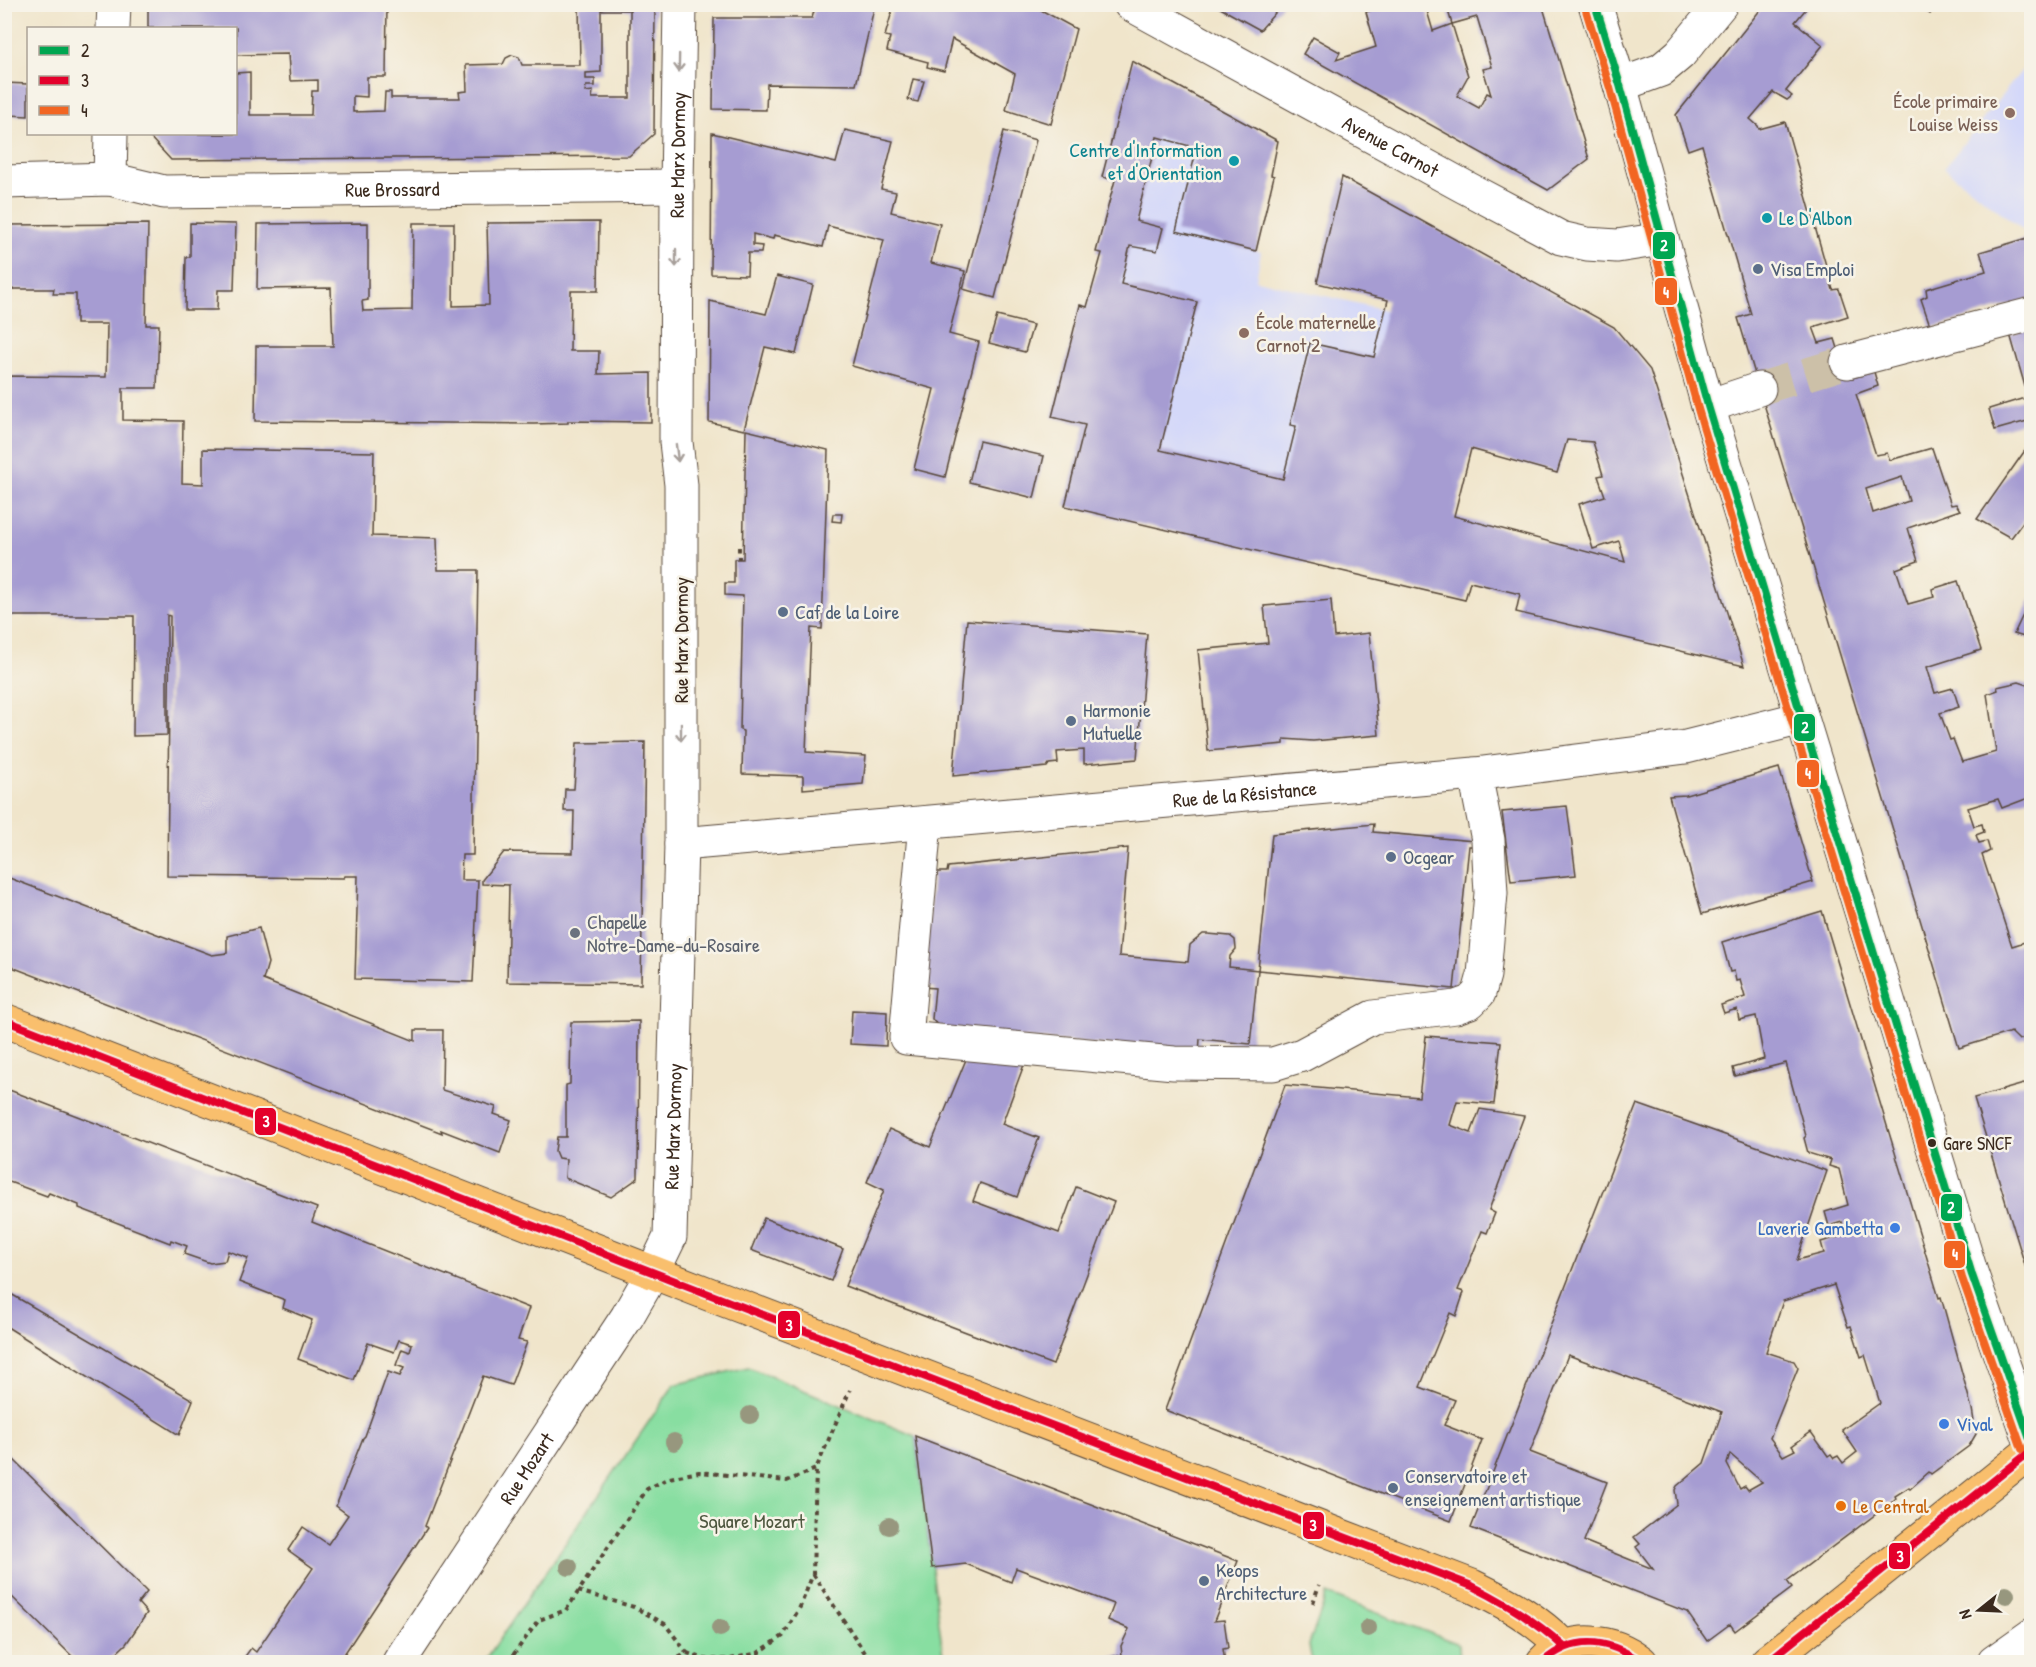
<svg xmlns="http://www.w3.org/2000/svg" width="2036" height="1667" viewBox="0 0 2036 1667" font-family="'Patrick Hand',sans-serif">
<rect width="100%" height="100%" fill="#f7f3e8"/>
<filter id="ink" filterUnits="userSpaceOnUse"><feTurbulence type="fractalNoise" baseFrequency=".0167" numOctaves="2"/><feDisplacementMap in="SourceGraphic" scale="12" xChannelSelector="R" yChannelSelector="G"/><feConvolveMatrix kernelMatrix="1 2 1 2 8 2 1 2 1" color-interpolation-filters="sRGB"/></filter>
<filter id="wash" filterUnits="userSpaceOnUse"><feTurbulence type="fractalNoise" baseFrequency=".008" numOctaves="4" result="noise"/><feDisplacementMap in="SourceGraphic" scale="24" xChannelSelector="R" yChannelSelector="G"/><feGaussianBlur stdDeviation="1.35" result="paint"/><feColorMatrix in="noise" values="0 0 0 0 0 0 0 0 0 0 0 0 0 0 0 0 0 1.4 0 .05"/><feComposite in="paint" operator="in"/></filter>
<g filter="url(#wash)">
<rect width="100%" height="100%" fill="#f0e5cb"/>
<g fill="#d4d8f9">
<polygon points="2031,59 2031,236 1944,168"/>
<polygon points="1157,137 1197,148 1177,231 1261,252 1256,280 1386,310 1324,567 1065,506"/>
</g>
<g fill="#88dea1" stroke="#628460" stroke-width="1.5">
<polygon points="748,1367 915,1436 944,1662 484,1662 674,1385"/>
<polygon points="1327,1594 1459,1644 1460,1662 1312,1662 1309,1645"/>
</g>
<g id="blocks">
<g fill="#a69cd2" fill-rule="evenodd">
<path d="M 148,4 L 387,4 L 386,77 L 367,77 L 367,97 L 353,96 L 353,112 L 384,111 L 385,92 L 391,92 L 391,98 L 460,98 L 459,92 L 467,91 L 466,65 L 503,64 L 506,58 L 512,55 L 519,57 L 522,65 L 580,65 L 579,5 L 655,5 L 654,134 L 629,156 L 171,160 L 147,134 L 236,134 L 236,73 L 250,72 L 250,115 L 311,115 L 312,91 L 318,91 L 318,80 L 290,81 L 288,54 L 236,55 L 236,28 L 148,28 ZM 601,10 L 630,10 L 630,98 L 592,98 L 593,91 L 585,92 L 586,86 L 595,86 L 595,79 L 586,79 L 586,73 L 601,72 Z"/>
<polygon points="816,4 875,4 856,85 767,84 766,110 713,109 714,18 812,18"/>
<polygon points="899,4 1030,4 1076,29 1051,124 1006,110 1015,74 952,39 944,71 927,67 928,62 887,51 890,37 885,36 893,8 898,9"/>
<polygon points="1213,4 1283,4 1260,30"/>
<polygon points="1390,4 1425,4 1433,31 1452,24 1468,76 1457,96 1479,108 1487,93 1491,95 1483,69 1492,67 1477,17 1452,24 1446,4 1542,4 1589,159 1548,190 1303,54 1313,37 1340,52 1336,60 1376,47 1366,12"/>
<path d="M 1765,4 L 1810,4 L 1795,22 L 1823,45 L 1786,91 L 1792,96 L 1787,100 L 1773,92 L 1750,119 L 1758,126 L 1759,129 L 1785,122 L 1833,290 L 1839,289 L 1848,316 L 1813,327 L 1819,343 L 1835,339 L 1840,355 L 1844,354 L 1852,378 L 1874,372 L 1878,386 L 1856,394 L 1876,455 L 1887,453 L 1890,460 L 1932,448 L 1951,505 L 1956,504 L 1960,510 L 1908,528 L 1918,561 L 1896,569 L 1908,604 L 1934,597 L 1932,589 L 1958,581 L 1981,650 L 1927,667 L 1935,693 L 1953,688 L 1959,707 L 1940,713 L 1950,740 L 1953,739 L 1962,762 L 1996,752 L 1987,694 L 1998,690 L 1997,687 L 2019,682 L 2031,686 L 2031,797 L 2002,808 L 1998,799 L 1968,808 L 1974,826 L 1982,824 L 1984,832 L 1976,835 L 1979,843 L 1987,841 L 1990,851 L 1982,855 L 2012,946 L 2031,940 L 2031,958 L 2029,959 L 2031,980 L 2028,981 L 2031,991 L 2031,1036 L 2019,1040 L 2011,1032 L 1959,1048 L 1738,318 L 1751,314 L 1702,145 L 1688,150 L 1676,115 ZM 1902,477 L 1909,501 L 1873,513 L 1866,489 Z"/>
<polygon points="1917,4 1939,4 1930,14"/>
<path d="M 1132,61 L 1278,141 L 1271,175 L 1274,176 L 1256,251 L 1176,231 L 1197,148 L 1157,137 L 1136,221 L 1163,228 L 1157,251 L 1130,246 L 1121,284 L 1197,302 L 1160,450 L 1283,479 L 1296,426 L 1290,425 L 1310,343 L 1374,357 L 1388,300 L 1317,283 L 1342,177 L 1614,327 L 1650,370 L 1744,666 L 1516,612 L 1520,594 L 1470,582 L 1465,600 L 1065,506 L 1085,425 L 1052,417 L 1080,305 L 1087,307 L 1102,253 L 1096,252 L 1115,180 L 1102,177 ZM 1567,440 L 1593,442 L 1603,475 L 1598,476 L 1605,496 L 1579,504 L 1593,549 L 1619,541 L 1625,562 L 1454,516 L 1471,449 L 1557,473 Z"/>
<polygon points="913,79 924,81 918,102 908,100"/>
<polygon points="4,83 28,84 28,116 9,115 9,133 4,133"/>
<polygon points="845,130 893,141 881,189 896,192 891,212 940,224 931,263 965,271 949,334 979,342 945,477 914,469 934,389 852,366 884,240 828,226 823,247 774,235 773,239 753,234 753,245 762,246 761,253 748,253 747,275 711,274 712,133 836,163"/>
<polygon points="1004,131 1036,140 995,298 963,289"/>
<polygon points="599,222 598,291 571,291 570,351 599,351 598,374 651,373 651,422 568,421 568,423 534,424 255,421 256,346 333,346 331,288 257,289 258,224 368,223 368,300 362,301 363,311 412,310 413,223 454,223 453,306 489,305 487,223"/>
<polygon points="190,223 236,224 234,290 218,290 217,310 185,310 186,257 190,257"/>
<polygon points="148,224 146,325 159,325 157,388 123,388 123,420 183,421 182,483 203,484 203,449 374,452 372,536 437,538 438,570 478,570 473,855 462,855 461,880 478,880 473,982 355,979 358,876 345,876 344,878 167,876 170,616 167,615 167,735 133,736 134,616 4,616 4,376 106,377 107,324 76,324 76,294 53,294 54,289 15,289 4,291 4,225"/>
<polygon points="2031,237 2031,299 1931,328 1921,299 1927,296 1926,289 1986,271 1980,252"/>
<polygon points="777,276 813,285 796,354 765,347 744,430 709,422 710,301 766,314"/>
<polygon points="997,316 1033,325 1025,352 989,343"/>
<polygon points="2031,328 2031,420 1995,430 1989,409 2028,397 2010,334"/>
<polygon points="746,430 828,450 822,629 811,628 806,752 866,756 863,784 803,789 803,776 742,774 743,731 740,730 743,596 725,595 725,583 734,583 734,559 743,559"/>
<polygon points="979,441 1044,456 1034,498 969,482"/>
<polygon points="2031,442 2031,511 2011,538 1977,519"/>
<polygon points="833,514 842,514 841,522 832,521"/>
<polygon points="2031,598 2031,639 2014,634"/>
<polygon points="1331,600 1334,637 1369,633 1379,735 1313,741 1284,739 1284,744 1208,751 1198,650 1268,643 1264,606"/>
<polygon points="967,620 1147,634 1137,759 1084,764 1084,750 1057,752 1058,763 1049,764 1047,767 953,776"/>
<polygon points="645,742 641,984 507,982 509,885 482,884 482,880 504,852 573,853 574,811 564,811 565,789 574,789 577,743"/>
<polygon points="1779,768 1813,882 1702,914 1669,796 1686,795"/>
<polygon points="1567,806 1576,875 1511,881 1502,812"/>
<polygon points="1374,824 1373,832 1474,841 1473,846 1469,846 1454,989 1258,970 1250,1044 1200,1039 1199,1053 943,1031 932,1019 935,988 923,987 933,872 947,872 948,867 1128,848 1119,956 1188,962 1190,945 1203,934 1208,934 1230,936 1235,940 1236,949 1230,956 1229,967 1258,970 1272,834"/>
<polygon points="4,876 212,955 227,953 227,936 259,928 268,963 263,980 415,1041 415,1030 443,1030 442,1090 496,1107 494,1114 511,1120 500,1153 441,1130 442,1133 4,964"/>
<path d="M 1822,911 L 1939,1298 L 1941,1297 L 1972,1409 L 1976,1434 L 1969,1446 L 1931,1474 L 1929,1472 L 1910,1489 L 1909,1487 L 1895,1496 L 1896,1498 L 1892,1502 L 1787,1581 L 1792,1588 L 1735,1631 L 1730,1624 L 1707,1641 L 1687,1612 L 1471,1528 L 1637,1104 L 1827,1171 L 1797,1260 L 1824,1253 L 1821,1242 L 1845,1235 L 1842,1222 L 1829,1226 L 1825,1212 L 1848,1205 L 1839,1169 L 1829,1166 L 1831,1160 L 1808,1153 L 1804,1138 L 1806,1136 L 1786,1063 L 1735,1076 L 1733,1068 L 1764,1059 L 1756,1016 L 1739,1020 L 1737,1009 L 1724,1013 L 1721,1005 L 1745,997 L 1740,980 L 1736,981 L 1734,971 L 1730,972 L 1722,942 ZM 1834,1285 L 1848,1327 L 1851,1326 L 1861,1357 L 1865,1355 L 1880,1403 L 1842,1430 L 1857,1452 L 1843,1463 L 1838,1456 L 1834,1458 L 1831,1454 L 1828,1456 L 1811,1432 L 1792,1446 L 1795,1450 L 1783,1456 L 1770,1438 L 1798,1368 L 1794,1361 L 1766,1352 L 1783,1301 ZM 1568,1355 L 1722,1412 L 1704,1463 L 1677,1486 L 1675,1490 L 1677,1504 L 1634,1537 L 1640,1544 L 1636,1547 L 1653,1569 L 1584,1541 L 1607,1482 L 1530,1452 ZM 1730,1454 L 1762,1482 L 1748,1490 L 1745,1486 L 1740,1489 L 1727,1464 Z"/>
<polygon points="852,1010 887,1012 886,1046 850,1044"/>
<polygon points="639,1021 638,1178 611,1197 565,1178 566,1159 558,1158 555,1151 557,1137 566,1137 566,1085 570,1084 571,1022"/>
<polygon points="1426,1036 1501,1042 1494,1104 1457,1101 1450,1125 1471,1133 1480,1109 1524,1116 1489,1210 1495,1213 1487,1233 1482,1231 1458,1290 1464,1292 1456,1316 1450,1313 1420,1387 1455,1400 1444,1425 1482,1440 1451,1521 1165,1410 1285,1085 1419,1097"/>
<polygon points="967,1057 1025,1062 1002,1124 1039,1138 1017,1197 980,1183 973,1201 1059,1233 1076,1187 1114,1202 1053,1365 845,1286 884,1190 867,1182 889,1129 930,1147"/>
<polygon points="2031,1082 2031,1285 1974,1098"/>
<polygon points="4,1088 317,1208 312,1222 529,1308 518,1340 527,1342 511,1385 483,1376 425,1526 427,1528 339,1662 241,1662 251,1648 256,1652 313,1568 288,1550 303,1527 328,1544 348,1515 336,1506 363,1438 365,1436 388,1372 400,1376 404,1368 396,1365 402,1349 410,1352 412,1344 399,1340 394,1352 368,1343 354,1380 298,1359 312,1320 283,1308 285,1300 239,1282 248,1258 228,1251 225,1261 210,1263 184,1254 187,1246 171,1240 170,1243 79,1208 79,1205 49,1193 47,1196 4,1180"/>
<polygon points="764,1218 843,1249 831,1281 751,1250"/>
<polygon points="4,1290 193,1400 179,1435 4,1325"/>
<polygon points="915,1436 1238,1561 1214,1621 1224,1620 1228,1648 1223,1649 1225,1662 1103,1662 1102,1658 1122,1655 1121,1646 1129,1629 1108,1620 1114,1604 1016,1568 1011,1582 966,1564 932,1568"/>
<polygon points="4,1450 147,1592 138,1603 147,1613 126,1644 107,1662 78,1662 4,1589"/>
</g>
</g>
</g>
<g filter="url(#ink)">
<use href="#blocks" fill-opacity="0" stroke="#564638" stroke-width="1.5"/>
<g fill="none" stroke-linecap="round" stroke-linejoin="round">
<polyline stroke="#ccc0a8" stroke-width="33" stroke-dasharray="33 16" stroke-linecap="butt" points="1759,389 1847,362"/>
<g stroke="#564638" stroke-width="35">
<g id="minor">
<path id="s1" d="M 1130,4 L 1463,186 L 1561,238 L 1587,244 L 1617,246 L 1662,239"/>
<polyline points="1595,4 1620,85 1708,406 1802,718 1972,1275 2032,1446"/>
<polyline points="113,28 114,4"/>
<polyline points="1620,85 1661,70 1680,54 1721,4"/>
<polyline points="110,179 111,134"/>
<path id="s2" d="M 4,182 L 110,179 L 164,192 L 677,186"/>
<polyline points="1847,362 2032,314"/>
<polyline points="1708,406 1759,389"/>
<polyline points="925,823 906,1038 1174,1063 1273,1064 1302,1055 1373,1017 1456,1007 1470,1002 1479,993 1484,975 1491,893 1488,840 1475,774"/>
<path id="s3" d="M 681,844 L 1475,774 L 1686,747 L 1802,718"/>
<path id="s4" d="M 399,1662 L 627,1317 L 653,1272 L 670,1237 L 681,844 L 681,485 L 676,442 L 677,186 L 680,4"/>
<polyline points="1994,1662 2032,1635"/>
</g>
</g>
<g stroke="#564638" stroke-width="35">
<g id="major">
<path d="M 4,1020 L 719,1298 L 1472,1586 C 1509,1604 1535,1618 1564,1647"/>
<path d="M 1543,1662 C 1569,1633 1614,1640 1641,1662"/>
<polyline points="1767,1662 2032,1450"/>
</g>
</g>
<g stroke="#564638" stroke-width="4" stroke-dasharray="4.5 4.5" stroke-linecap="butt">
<polyline points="739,547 739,559"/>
<polyline points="813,1574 871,1662"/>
<polyline points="578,1591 634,1607 665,1624 687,1653"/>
<polyline points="1313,1603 1319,1585"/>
<polyline points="508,1662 539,1620 566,1610 647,1489 669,1478 699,1472 787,1481 816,1469 850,1390"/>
<polyline points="671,1662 687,1653 705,1659 730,1659 758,1653 783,1636 800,1607 813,1574 816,1469"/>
</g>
<use href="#minor" stroke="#fff" stroke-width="33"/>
<use href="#major" stroke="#f9bf6d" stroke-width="33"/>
<g stroke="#f7f3e8" stroke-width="12">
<polyline id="bus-1" points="1595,4 1620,85 1708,406 1802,718 1972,1275 2032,1445"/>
</g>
<g stroke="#f7f3e8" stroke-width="12">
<g id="bus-2">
<path d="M 4,1020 L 719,1298 L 1472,1586 C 1506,1603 1536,1621 1564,1647"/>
<path d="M 1543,1662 C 1575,1634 1608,1639 1641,1662"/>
<polyline points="1767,1662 2032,1450"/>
</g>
</g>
<g stroke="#f7f3e8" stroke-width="12">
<polyline id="bus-3" points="1585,7 1610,88 1698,409 1792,721 1962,1278 2022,1449"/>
</g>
<use href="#bus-1" stroke="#00a651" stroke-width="8"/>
<use href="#bus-2" stroke="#e4002b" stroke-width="8"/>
<use href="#bus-3" stroke="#f26522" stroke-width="8"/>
</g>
<g fill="#97977e">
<circle cx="750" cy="1415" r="9"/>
<circle cx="674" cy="1442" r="9"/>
<circle cx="889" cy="1526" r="9"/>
<circle cx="569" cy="1567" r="9"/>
<circle cx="2006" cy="1595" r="9"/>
<circle cx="720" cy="1628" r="9"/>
<circle cx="1368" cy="1628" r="9"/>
</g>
<defs><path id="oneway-shaft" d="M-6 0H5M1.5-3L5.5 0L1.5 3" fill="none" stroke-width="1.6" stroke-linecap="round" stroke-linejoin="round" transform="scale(1.5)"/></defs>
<g stroke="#a79f9a">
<use href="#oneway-shaft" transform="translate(679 63) rotate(91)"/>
<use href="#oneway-shaft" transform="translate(676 258) rotate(90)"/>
<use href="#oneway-shaft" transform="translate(677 453) rotate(83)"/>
<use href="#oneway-shaft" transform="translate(681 732) rotate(90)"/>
</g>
</g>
<g fill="#8d6e63" stroke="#f7f3e8" stroke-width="2">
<circle cx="2010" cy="113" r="6"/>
<circle cx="1244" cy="333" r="6"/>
</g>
<g fill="#0f9aa8" stroke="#f7f3e8" stroke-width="2">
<circle cx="1234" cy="161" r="6"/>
<circle cx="1767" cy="218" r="6"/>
</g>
<g fill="#5c6f8a" stroke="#f7f3e8" stroke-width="2">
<circle cx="1758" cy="269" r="6"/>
<circle cx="783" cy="612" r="6"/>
<circle cx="1071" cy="721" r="6"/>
<circle cx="1391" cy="857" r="6"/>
<circle cx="1393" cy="1488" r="6"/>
<circle cx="1204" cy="1581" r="6"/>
</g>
<circle fill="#6b7280" stroke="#f7f3e8" stroke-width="2" cx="575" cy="933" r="6"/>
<circle fill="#3b2a1e" stroke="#f7f3e8" stroke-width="2" cx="1932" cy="1143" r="5"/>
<g fill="#3f7fe0" stroke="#f7f3e8" stroke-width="2">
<circle cx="1895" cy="1228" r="6"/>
<circle cx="1944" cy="1424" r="6"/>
</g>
<circle fill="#e8710a" stroke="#f7f3e8" stroke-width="2" cx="1841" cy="1506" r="6"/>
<g text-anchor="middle" stroke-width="5" stroke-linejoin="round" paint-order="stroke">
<g font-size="18" fill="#3b2a1e" stroke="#f7f3e8" text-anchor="start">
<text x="1943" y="1150">Gare SNCF</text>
</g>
<g font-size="20" fill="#785e54" stroke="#f7f3e8" text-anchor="end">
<text x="1998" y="108">École primaire<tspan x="1998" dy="23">Louise Weiss</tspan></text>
<text x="1256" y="329" text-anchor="start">École maternelle<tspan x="1256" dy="23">Carnot 2</tspan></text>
</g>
<g font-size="20" fill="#3b2a1e" stroke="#f7f3e8">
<text dy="7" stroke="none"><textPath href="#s1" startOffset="297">Avenue Carnot</textPath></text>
<text dy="7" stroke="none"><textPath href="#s4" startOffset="1587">Rue Marx Dormoy</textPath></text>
<text dy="7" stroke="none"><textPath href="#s2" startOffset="390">Rue Brossard</textPath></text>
<text transform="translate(681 640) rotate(-90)" y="7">Rue Marx Dormoy</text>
<text dy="7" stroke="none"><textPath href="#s3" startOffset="566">Rue de la Résistance</textPath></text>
<text dy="7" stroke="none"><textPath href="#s4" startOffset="615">Rue Marx Dormoy</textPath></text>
<text dy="7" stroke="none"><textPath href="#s4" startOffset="232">Rue Mozart</textPath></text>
</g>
<g font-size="20" fill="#0d838f" stroke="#f7f3e8" text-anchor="end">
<text x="1222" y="157">Centre d'Information<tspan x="1222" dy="23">et d'Orientation</tspan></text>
<text x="1779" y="225" text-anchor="start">Le D'Albon</text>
</g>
<g font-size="20" fill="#4e5e75" stroke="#f7f3e8" text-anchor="start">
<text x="1770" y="276">Visa Emploi</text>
<text x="795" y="619">Caf de la Loire</text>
<text x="1083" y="717">Harmonie<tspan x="1083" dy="23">Mutuelle</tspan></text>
<text x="1403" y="864">Ocgear</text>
<text x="1405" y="1483">Conservatoire et<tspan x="1405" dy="23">enseignement artistique</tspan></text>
<text x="1216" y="1577">Keops<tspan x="1216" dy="23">Architecture</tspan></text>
</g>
<g font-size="20" fill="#5b616d" stroke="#f7f3e8" text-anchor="start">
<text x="587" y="929">Chapelle<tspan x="587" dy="23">Notre-Dame-du-Rosaire</tspan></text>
</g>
<g font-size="20" fill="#366cbe" stroke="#f7f3e8" text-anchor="end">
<text x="1883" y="1235">Laverie Gambetta</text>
<text x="1956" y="1431" text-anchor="start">Vival</text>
</g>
<g font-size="20" fill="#c56008" stroke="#f7f3e8" text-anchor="start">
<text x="1853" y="1513">Le Central</text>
</g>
<g font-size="20" fill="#4e573f" stroke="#f7f3e8">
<text x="752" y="1528">Square Mozart</text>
</g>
</g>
<g stroke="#f7f3e8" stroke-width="2">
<rect x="1652" y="231" width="24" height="29" rx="6" fill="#00a651"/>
<rect x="1654" y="277" width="24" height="29" rx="6" fill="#f26522"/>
<rect x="1793" y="713" width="23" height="29" rx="6" fill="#00a651"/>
<rect x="1796" y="759" width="24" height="29" rx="6" fill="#f26522"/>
<rect x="254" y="1107" width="23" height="29" rx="6" fill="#e4002b"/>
<rect x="1940" y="1193" width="23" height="29" rx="6" fill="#00a651"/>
<rect x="1943" y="1240" width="23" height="29" rx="6" fill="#f26522"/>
<rect x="777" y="1310" width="24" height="29" rx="6" fill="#e4002b"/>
<rect x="1302" y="1511" width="23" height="29" rx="6" fill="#e4002b"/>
<rect x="1888" y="1542" width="23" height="28" rx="6" fill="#e4002b"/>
</g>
<g font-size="16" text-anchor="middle" font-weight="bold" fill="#fff">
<text x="1664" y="251">2</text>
<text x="1666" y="298">4</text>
<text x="1805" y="733">2</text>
<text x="1808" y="779">4</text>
<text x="266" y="1127">3</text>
<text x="1951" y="1213">2</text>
<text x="1955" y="1260">4</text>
<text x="789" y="1331">3</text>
<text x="1313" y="1531">3</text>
<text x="1900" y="1562">3</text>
</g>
<rect width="2036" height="1667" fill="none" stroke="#f7f3e8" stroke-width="24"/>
<rect x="27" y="27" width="210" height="108" fill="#f7f3e8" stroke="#aca397" stroke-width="1.5"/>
<rect x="39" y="46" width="30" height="9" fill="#00a651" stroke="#aca397" stroke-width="1.5"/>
<text x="81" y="57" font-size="18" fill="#3b2a1e">2</text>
<rect x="39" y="76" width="30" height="9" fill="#e4002b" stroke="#aca397" stroke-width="1.5"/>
<text x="81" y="87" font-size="18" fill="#3b2a1e">3</text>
<rect x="39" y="106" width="30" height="9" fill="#f26522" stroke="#aca397" stroke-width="1.5"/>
<text x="81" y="117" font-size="18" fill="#3b2a1e">4</text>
<g transform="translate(1979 1610) rotate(252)" stroke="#f7f3e8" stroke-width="4.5" paint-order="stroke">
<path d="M0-4.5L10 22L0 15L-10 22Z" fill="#3b2a1e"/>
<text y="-9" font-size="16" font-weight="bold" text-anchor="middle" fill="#3b2a1e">N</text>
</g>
</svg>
